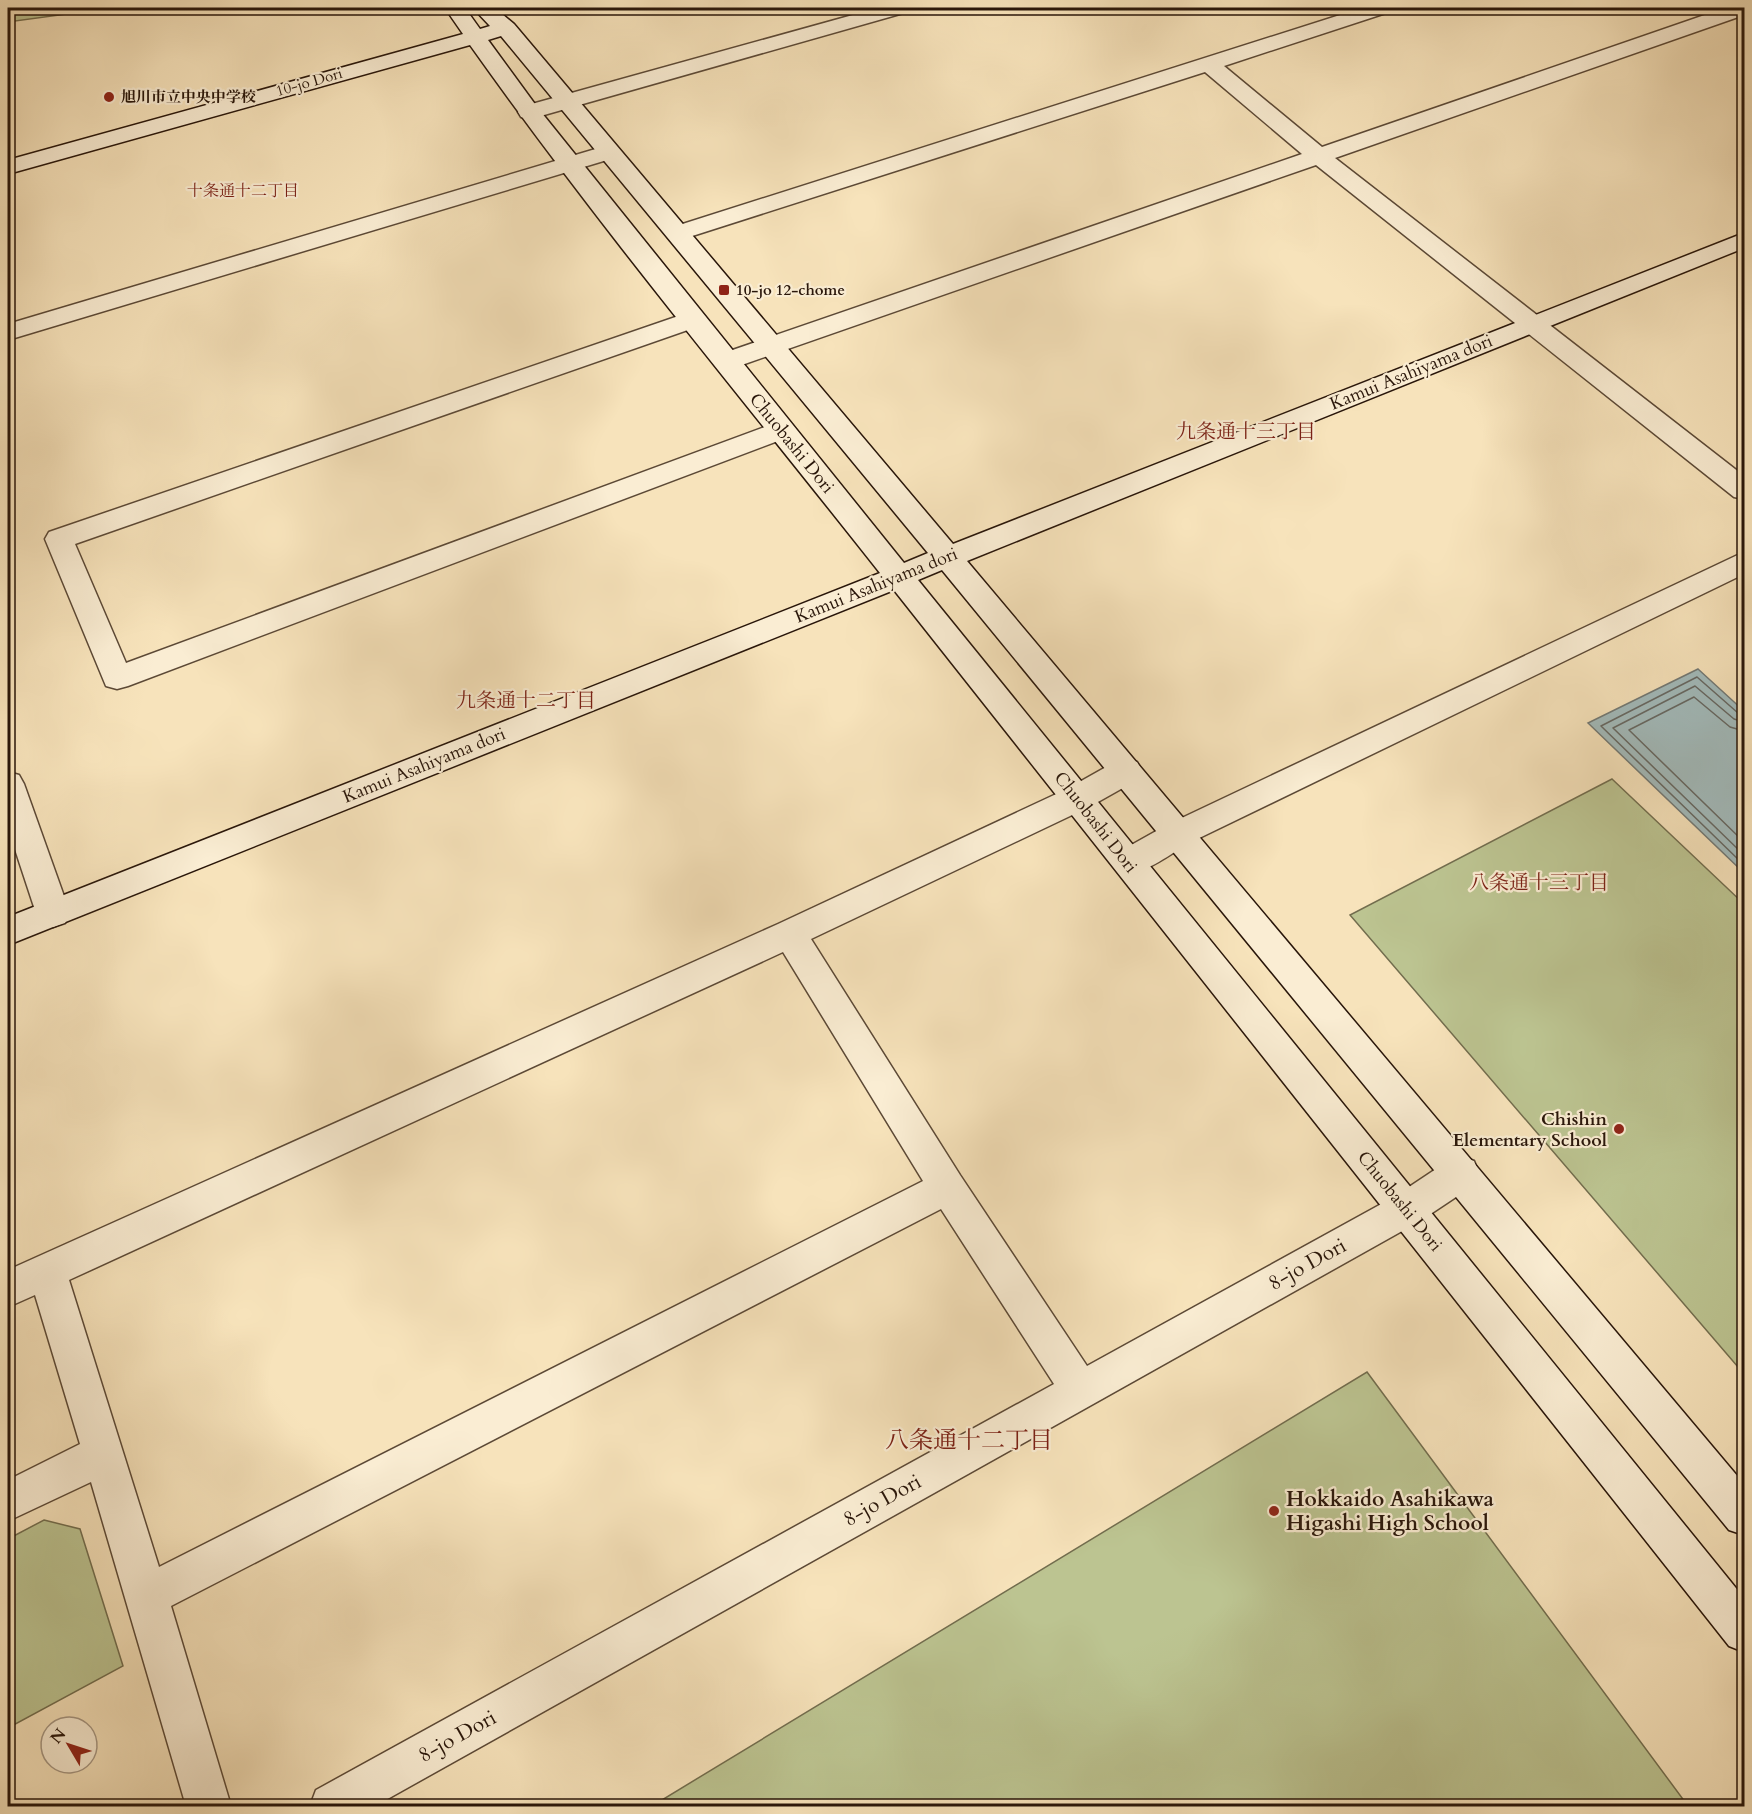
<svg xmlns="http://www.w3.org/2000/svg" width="1752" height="1814" viewBox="0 0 1752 1814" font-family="Cardo,'Noto Serif JP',serif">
<rect width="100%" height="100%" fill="#f7e3bb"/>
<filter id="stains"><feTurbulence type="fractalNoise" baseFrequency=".00333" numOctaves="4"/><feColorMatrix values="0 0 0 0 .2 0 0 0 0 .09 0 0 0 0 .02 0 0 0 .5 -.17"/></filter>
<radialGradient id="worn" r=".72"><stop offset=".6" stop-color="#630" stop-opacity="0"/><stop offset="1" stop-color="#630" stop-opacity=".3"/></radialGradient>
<g fill="#bcc491" stroke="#726d4e" stroke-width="1.5">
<polygon points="8,8 111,8 8,22"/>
<polygon points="1612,779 1744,904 1744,1374 1350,915"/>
<polygon points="1367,1372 1688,1806 652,1806"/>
<polygon points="44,1520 80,1529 123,1666 8,1728 8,1539"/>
</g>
<polygon fill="#a2bbbc" stroke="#727975" stroke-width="1.5" points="1698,669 1744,711 1744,873 1588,723"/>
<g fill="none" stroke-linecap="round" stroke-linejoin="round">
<g stroke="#666863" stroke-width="1.5">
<polyline points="1744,715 1738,713 1697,677 1601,726 1744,865"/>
<polyline points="1744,722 1734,719 1695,686 1613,728 1744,855"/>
<polyline points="1744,731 1730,727 1694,697 1629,730 1744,842"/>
</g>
<g stroke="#5c4936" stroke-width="3">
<g id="street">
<polygon points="878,8 910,8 907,12 537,117 529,119 521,117 518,112 521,107"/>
<polygon points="1362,8 1392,8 1389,12 1224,66 1322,147 1725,8 1744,8 1744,15 1335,158 1744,476 1744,499 1734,497 1316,165 736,367 727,369 718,367 714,361 718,355 1302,154 1205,72 686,238 678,240 670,238 666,233 670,228"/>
<polygon points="609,145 617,147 620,152 617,157 8,340 8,324"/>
<polygon points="693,311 702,313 706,319 702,325 75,544 126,663 773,424 782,421 791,424 795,430 791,436 128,686 117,689 106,686 45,539 49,532"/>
<path d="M 1744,552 L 1744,574 L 1189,843 C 1168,855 1141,879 1117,871 L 1112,862 L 1117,853 L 1167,825 Z"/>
<path d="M 1126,759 L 1137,762 L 1142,771 L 1137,780 L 1089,807 L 811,939 L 960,1175 L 1087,1366 L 1394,1197 L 1448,1161 L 1461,1156 L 1474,1161 L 1479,1173 L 1474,1185 L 1420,1221 L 375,1806 L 310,1806 L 316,1790 L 1054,1384 L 941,1209 L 171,1606 L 231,1806 L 186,1806 L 91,1482 L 8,1521 L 8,1480 L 80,1444 L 35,1295 L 8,1307 L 8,1270 L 778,924 L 1067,789 L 1115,762 ZM 783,952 L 923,1181 L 159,1567 L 69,1280 Z"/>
<polygon points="8,772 19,775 24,784 70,913 65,923 53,927 41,923 36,913 8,828"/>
</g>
</g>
<g stroke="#29160a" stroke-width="3">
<path id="secondary" d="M 445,8 L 465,8 L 480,29 L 490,26 L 473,8 L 495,8 L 514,24 L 953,544 L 1744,233 L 1744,248 L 967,561 L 1744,1484 L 1744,1535 L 1729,1530 L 942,570 L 918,580 L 1744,1598 L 1744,1652 L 1729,1646 L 894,590 L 8,945 L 8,917 L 880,573 C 742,398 599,227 470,45 L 8,174 L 8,160 L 463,34 ZM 501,36 L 928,553 L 904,563 L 537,107 L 488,40 Z"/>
</g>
<use href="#street" fill="#faedd3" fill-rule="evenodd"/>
<use href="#secondary" fill="#faedd3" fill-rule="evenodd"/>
</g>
<g fill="#8f2418" stroke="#faedd3" stroke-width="2">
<circle cx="109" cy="97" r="6"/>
<rect x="718" y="284" width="12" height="12" rx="3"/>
<circle cx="1619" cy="1129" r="6"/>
<circle cx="1274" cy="1511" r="6"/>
</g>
<g text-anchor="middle" stroke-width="4.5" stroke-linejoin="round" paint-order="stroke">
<g font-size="15" fill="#29160a" stroke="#faedd3">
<text transform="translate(309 82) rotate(-16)" y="5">10-jo Dori</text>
</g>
<g font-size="15" font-weight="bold" fill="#29160a" stroke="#faedd3" text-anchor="start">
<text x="121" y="102">旭川市立中央中学校</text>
<text x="736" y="295">10-jo 12-chome</text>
</g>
<g font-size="16" fill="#7a1f14" stroke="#faedd3">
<text x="243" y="196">十条通十二丁目</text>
</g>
<g font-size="18" fill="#29160a" stroke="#faedd3">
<text transform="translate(1411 372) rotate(-22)" y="6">Kamui Asahiyama dori</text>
<text transform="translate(792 443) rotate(51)" y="6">Chuobashi Dori</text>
<text transform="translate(876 585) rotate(-22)" y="6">Kamui Asahiyama dori</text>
<text transform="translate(424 765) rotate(-22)" y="6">Kamui Asahiyama dori</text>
<text transform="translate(1096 822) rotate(52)" y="6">Chuobashi Dori</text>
<text transform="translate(1400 1201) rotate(51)" y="6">Chuobashi Dori</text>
</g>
<g font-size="18" font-weight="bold" fill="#29160a" stroke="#faedd3" text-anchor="end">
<text x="1607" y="1125">Chishin<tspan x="1607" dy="21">Elementary School</tspan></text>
</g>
<g font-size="20" fill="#7a1f14" stroke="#faedd3">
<text x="1246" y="438">九条通十三丁目</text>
<text x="526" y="707">九条通十二丁目</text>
<text x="1539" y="889">八条通十三丁目</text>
</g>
<g font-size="21" fill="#29160a" stroke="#faedd3">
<text transform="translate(1307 1264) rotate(-29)" y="7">8-jo Dori</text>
<text transform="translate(882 1500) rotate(-29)" y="7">8-jo Dori</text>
<text transform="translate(457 1736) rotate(-29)" y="7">8-jo Dori</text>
</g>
<g font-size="21" font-weight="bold" fill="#29160a" stroke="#faedd3" text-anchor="start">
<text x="1286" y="1506">Hokkaido Asahikawa<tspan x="1286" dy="24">Higashi High School</tspan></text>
</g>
<g font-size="24" fill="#7a1f14" stroke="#faedd3">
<text x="969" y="1448">八条通十二丁目</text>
</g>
</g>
<rect width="1752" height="1814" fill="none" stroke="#f7e3bb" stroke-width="30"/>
<rect x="9" y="9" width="1734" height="1796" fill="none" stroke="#29160a" stroke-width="3"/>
<rect x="15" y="15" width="1722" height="1784" fill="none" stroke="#29160a" stroke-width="1.5"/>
<g transform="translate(69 1745) rotate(309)"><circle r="28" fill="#faedd3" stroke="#a69783" stroke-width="1.5"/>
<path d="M0-4.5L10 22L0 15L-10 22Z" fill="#8f2418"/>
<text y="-9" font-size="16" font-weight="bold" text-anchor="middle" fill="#29160a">N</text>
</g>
<rect width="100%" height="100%" filter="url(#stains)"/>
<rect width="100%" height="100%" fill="url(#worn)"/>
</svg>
